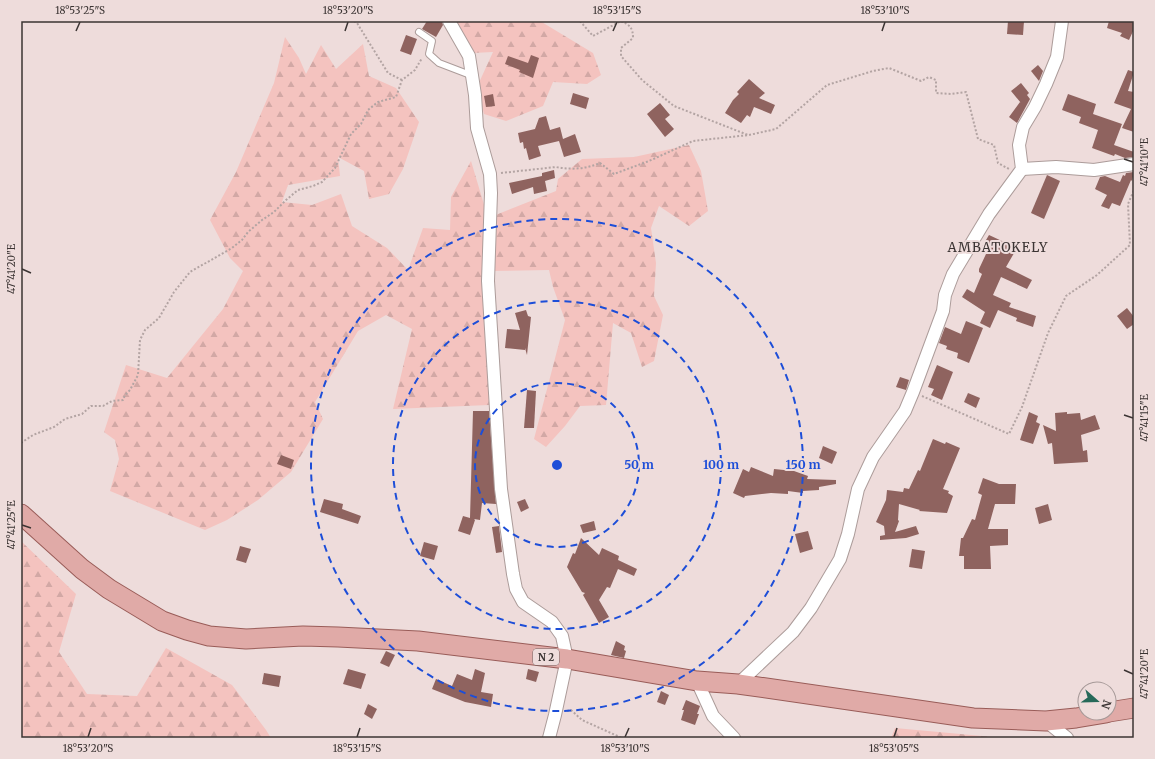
<svg xmlns="http://www.w3.org/2000/svg" width="1155" height="759" viewBox="0 0 1155 759" font-family="Merriweather,serif">
<defs>
<pattern id="forest-firs" width="22" height="20" patternUnits="userSpaceOnUse"><rect width="22" height="20" fill="#f4c3bf"/><path d="M5 1l3.5 6h-7zM16 11l3.5 6h-7z" fill="#d2a8a5"/></pattern>
</defs>
<rect width="100%" height="100%" fill="#eedcdb"/>
<g fill="url(#forest-firs)">
<polygon points="453,21 540,21 593,53 601,75 587,84 553,82 543,106 506,121 484,114 477,87 493,52 473,53"/>
<polygon points="285,37 299,58 306,74 321,45 336,69 363,44 369,76 396,88 419,122 403,169 389,194 369,199 364,171 338,157 340,176 288,185 282,202 312,205 341,194 352,226 387,248 408,270 423,228 450,230 451,197 471,161 488,218 556,191 558,179 582,159 634,157 689,145 701,171 708,211 689,226 659,206 651,228 656,263 654,296 663,315 654,361 642,367 631,333 613,323 606,405 580,406 565,426 546,447 534,439 565,320 553,287 549,270 487,271 489,405 393,409 412,329 386,315 358,331 315,402 323,419 291,472 258,500 227,520 205,530 110,491 119,459 115,440 104,432 126,365 167,378 223,309 243,271 230,258 210,220 236,172 274,83"/>
<polygon points="21,541 76,594 59,652 87,694 137,696 166,648 232,685 266,730 271,738 21,738"/>
<polygon points="895,728 1004,738 891,738"/>
</g>
<g fill="#8f635f">
<polygon points="427,21 442,21 443,25 436,37 422,29"/>
<polygon points="1008,21 1024,21 1023,35 1007,34"/>
<polygon points="1109,21 1134,21 1134,29 1129,40 1120,36 1122,33 1107,28"/>
<polygon points="406,35 417,39 411,55 400,51"/>
<polygon points="531,55 539,58 533,78 519,72 520,70 505,64 508,56 528,63"/>
<polygon points="1038,65 1043,71 1039,81 1031,71"/>
<polygon points="1128,70 1134,72 1128,91 1134,92 1134,132 1122,128 1131,109 1114,103"/>
<polygon points="749,79 765,93 759,98 775,105 771,114 754,107 750,117 747,115 741,123 725,113 733,100 739,94 737,92"/>
<polygon points="1021,83 1029,93 1027,95 1030,99 1017,123 1009,117 1020,102 1021,103 1011,91"/>
<polygon points="573,93 589,98 586,109 570,104"/>
<polygon points="493,94 495,106 486,107 484,96"/>
<polygon points="1068,94 1096,104 1093,114 1122,124 1114,145 1134,152 1134,157 1125,158 1115,154 1114,156 1092,148 1098,130 1079,123 1081,117 1062,110"/>
<polygon points="660,103 670,115 665,119 674,129 665,137 647,114"/>
<polygon points="546,116 550,130 560,127 563,139 575,134 581,152 564,157 559,141 538,146 541,156 529,160 526,148 524,149 523,142 520,143 518,133 535,129 539,118"/>
<polygon points="554,170 555,178 545,181 547,191 534,194 533,187 512,194 509,183 542,176 542,173"/>
<polygon points="1134,172 1132,181 1131,180 1120,206 1112,203 1109,209 1101,206 1107,195 1095,189 1100,177 1105,176 1120,182 1123,175 1125,176 1126,173"/>
<polygon points="1047,175 1060,181 1044,219 1031,213"/>
<polygon points="989,235 1017,248 1006,267 1032,280 1027,289 1001,277 993,295 1011,303 1009,307 1036,316 1033,327 1016,321 1017,318 998,310 990,328 980,323 985,312 962,297 967,289 974,293 982,274 979,272 979,269 986,254 980,250"/>
<polygon points="1127,308 1134,317 1134,324 1127,329 1117,316"/>
<polygon points="526,310 528,316 531,317 527,355 525,348 525,350 505,348 507,329 520,330 515,313"/>
<polygon points="966,321 983,328 969,363 957,358 958,353 946,349 947,346 939,343 945,327 961,334"/>
<polygon points="937,365 953,372 942,400 931,395 934,389 928,387"/>
<polygon points="900,377 909,380 906,390 896,387"/>
<polygon points="527,390 536,391 534,428 524,428"/>
<polygon points="968,393 980,398 976,408 964,402"/>
<polygon points="473,411 489,411 496,504 482,503 480,520 474,519 475,520 470,535 458,531 463,516 470,518"/>
<polygon points="1029,412 1038,416 1036,422 1040,424 1033,444 1020,440"/>
<polygon points="1067,412 1067,414 1080,413 1081,420 1095,415 1100,429 1081,435 1083,451 1087,450 1088,462 1054,464 1052,443 1048,444 1043,425 1056,431 1055,413"/>
<polygon points="933,439 945,444 946,442 960,448 943,489 949,491 948,493 953,496 947,513 919,511 920,510 899,504 898,520 899,521 895,532 916,526 919,534 906,538 880,540 880,536 885,535 884,526 876,522 886,500 887,490 903,492 904,488 909,489 918,470 920,471"/>
<polygon points="823,446 837,452 832,464 819,458"/>
<polygon points="281,455 294,460 291,469 277,464"/>
<polygon points="751,467 773,476 774,469 794,471 808,476 807,479 836,480 836,484 819,487 819,490 803,491 803,493 788,491 788,494 771,493 745,496 744,498 733,493 743,469 749,472"/>
<polygon points="983,478 999,484 1016,484 1015,504 995,504 988,529 1008,529 1008,545 990,546 991,569 964,569 964,556 959,556 961,538 963,538 972,519 975,520 982,495 978,493"/>
<polygon points="324,499 343,504 342,509 361,516 358,524 320,512"/>
<polygon points="525,499 529,508 521,512 517,502"/>
<polygon points="1048,504 1052,520 1039,524 1035,508"/>
<polygon points="594,521 596,530 583,533 580,525"/>
<polygon points="499,526 502,552 496,553 492,527"/>
<polygon points="808,531 813,549 800,553 795,534"/>
<polygon points="581,538 599,555 602,548 619,556 618,560 637,569 634,576 618,569 610,588 607,587 599,600 609,617 599,623 583,595 585,593 582,592 567,567 573,553 575,554"/>
<polygon points="424,542 438,546 434,560 420,556"/>
<polygon points="240,546 251,549 246,563 236,560"/>
<polygon points="912,549 925,551 922,569 909,567"/>
<polygon points="616,641 625,646 624,650 626,651 624,658 611,655"/>
<polygon points="386,651 395,655 389,667 380,663"/>
<polygon points="348,669 366,674 361,689 343,684"/>
<polygon points="475,669 485,673 481,692 493,694 491,707 465,702 432,689 436,679 452,686 457,674 472,680"/>
<polygon points="528,669 539,672 536,682 526,679"/>
<polygon points="264,673 281,676 279,687 262,684"/>
<polygon points="661,691 669,695 665,705 657,702"/>
<polygon points="686,700 700,706 697,714 699,714 695,725 681,720 684,710 682,710"/>
<polygon points="368,704 377,709 372,719 364,714"/>
</g>
<g fill="none" stroke-linecap="round" stroke-linejoin="round">
<g stroke="#ac9c9a" stroke-width="8">
<polyline id="service" points="419,32 432,41 429,54 439,63 473,76"/>
</g>
<g stroke="#ac9c9a" stroke-width="14">
<g id="minor">
<polyline points="449,21 469,56 475,95 477,128 490,174 491,193 488,281 501,489 513,574 516,589 523,602 552,622 562,636 567,659 555,715 549,738"/>
<polyline points="1022,169 1056,167 1094,170 1134,164"/>
<polyline points="697,681 713,716 734,738"/>
<polyline points="738,684 793,632 811,608 840,559 848,534 858,489 873,457 905,411 913,392 943,311 945,295 953,274 989,214 1022,169 1019,145 1023,127 1035,107 1046,84 1057,57 1062,21"/>
<polyline points="1046,721 1067,738"/>
</g>
</g>
<g stroke="#995c58" stroke-width="21">
<g id="primary">
<polyline points="21,514 82,569 109,589 162,621 187,630 209,636 246,639 303,636 338,637 418,641 567,659 697,681 738,684 973,718 1046,721 1076,718 1106,713"/>
<polyline points="1109,712 1134,708"/>
</g>
</g>
<g stroke="#b3a4a3" stroke-width="2" stroke-dasharray="2 2" stroke-linecap="butt">
<polyline points="354,21 357,23 388,73 402,80"/>
<polyline points="580,21 593,36 621,21"/>
<path d="M 621,21 C 630,25 633,28 633,38 L 621,48 L 621,56 L 642,80 L 674,106 L 748,135"/>
<path d="M 501,173 L 556,167 C 571,170 586,169 600,163 L 614,174 L 649,161 L 693,141 L 749,135 L 776,129 L 827,85 L 873,71 L 889,68 L 921,81 L 929,77 L 936,80 L 936,93 L 951,94 L 966,92 L 978,139 L 994,145 L 998,163 L 1009,169"/>
<polyline points="922,396 1009,434 1022,407 1048,333 1066,296 1097,275 1130,245 1128,204 1134,190"/>
<polyline points="21,443 33,435 54,427 65,419 82,414 91,406 103,406 112,401 123,400 125,395 130,390 138,375 140,340 145,330 159,318 174,292 190,272 232,248 242,240 248,232 262,220 274,212 286,200 298,190 313,186 322,182 335,168 351,134 361,124 368,110 378,102 396,97 402,80 415,70 422,58"/>
<polyline points="567,711 571,710 582,720 622,738"/>
</g>
<use href="#service" stroke="#fff" stroke-width="6"/>
<use href="#minor" stroke="#fff" stroke-width="12"/>
<use href="#primary" stroke="#e0aaa7" stroke-width="19"/>
</g>
<path fill="none" stroke="#3b3433" stroke-width="1.5" d="M 76,31 L 80,22M 345,31 L 348,22M 613,31 L 617,22M 882,31 L 885,22M 1124,159 L 1133,162M 22,269 L 31,273M 1124,415 L 1133,418M 22,525 L 31,528M 1124,670 L 1133,674M 88,737 L 91,728M 357,737 L 360,728M 625,737 L 629,728M 894,737 L 897,728"/>
<g fill="none" stroke="#1d4ed8" stroke-width="2" stroke-dasharray="7 5">
<circle cx="557" cy="465" r="82"/>
<circle cx="557" cy="465" r="164"/>
<circle cx="557" cy="465" r="246"/>
</g>
<g text-anchor="middle" stroke-width="4" stroke-linejoin="round" paint-order="stroke">
<rect fill="#eedcdb" stroke="#716665" stroke-width="1" x="533" y="649" width="26" height="16" rx="3"/>
<g font-size="10" font-weight="bold" fill="#3b3433">
<text x="546" y="661">N 2</text>
</g>
<g font-size="13" letter-spacing="1" fill="#3b3433" stroke="#eedcdb">
<text x="998" y="252">AMBATOKELY</text>
</g>
</g>
<circle cx="557" cy="465" r="6" fill="#1d4ed8" stroke="#eedcdb" stroke-width="2"/>
<g font-size="12" text-anchor="middle" font-weight="bold" fill="#1d4ed8" stroke="#eedcdb" stroke-width="4" stroke-linejoin="round" paint-order="stroke">
<text x="639" y="469">50 m</text>
<text x="721" y="469">100 m</text>
<text x="803" y="469">150 m</text>
</g>
<rect width="1155" height="759" fill="none" stroke="#eedcdb" stroke-width="44"/>
<g transform="translate(1097 701) rotate(110)"><circle r="19" fill="#eedcdb" stroke="#a69998"/>
<path d="M0-3L7 15L0 10L-7 15Z" fill="#266959"/>
<text y="-6" font-size="11" font-weight="bold" text-anchor="middle" fill="#3b3433">N</text>
</g>
<rect x="22" y="22" width="1111" height="715" fill="none" stroke="#3b3433" stroke-width="1.5"/>
<g font-size="10" text-anchor="middle" fill="#3b3433">
<text x="80" y="14">18°53'25"S</text>
<text x="348" y="14">18°53'20"S</text>
<text x="617" y="14">18°53'15"S</text>
<text x="885" y="14">18°53'10"S</text>
<text transform="translate(1144 162) rotate(-90)" y="4">47°41'10"E</text>
<text transform="translate(11 269) rotate(-90)" y="4">47°41'20"E</text>
<text transform="translate(1144 418) rotate(-90)" y="4">47°41'15"E</text>
<text transform="translate(11 525) rotate(-90)" y="4">47°41'25"E</text>
<text transform="translate(1144 674) rotate(-90)" y="4">47°41'20"E</text>
<text x="88" y="752">18°53'20"S</text>
<text x="357" y="752">18°53'15"S</text>
<text x="625" y="752">18°53'10"S</text>
<text x="894" y="752">18°53'05"S</text>
</g>
</svg>
